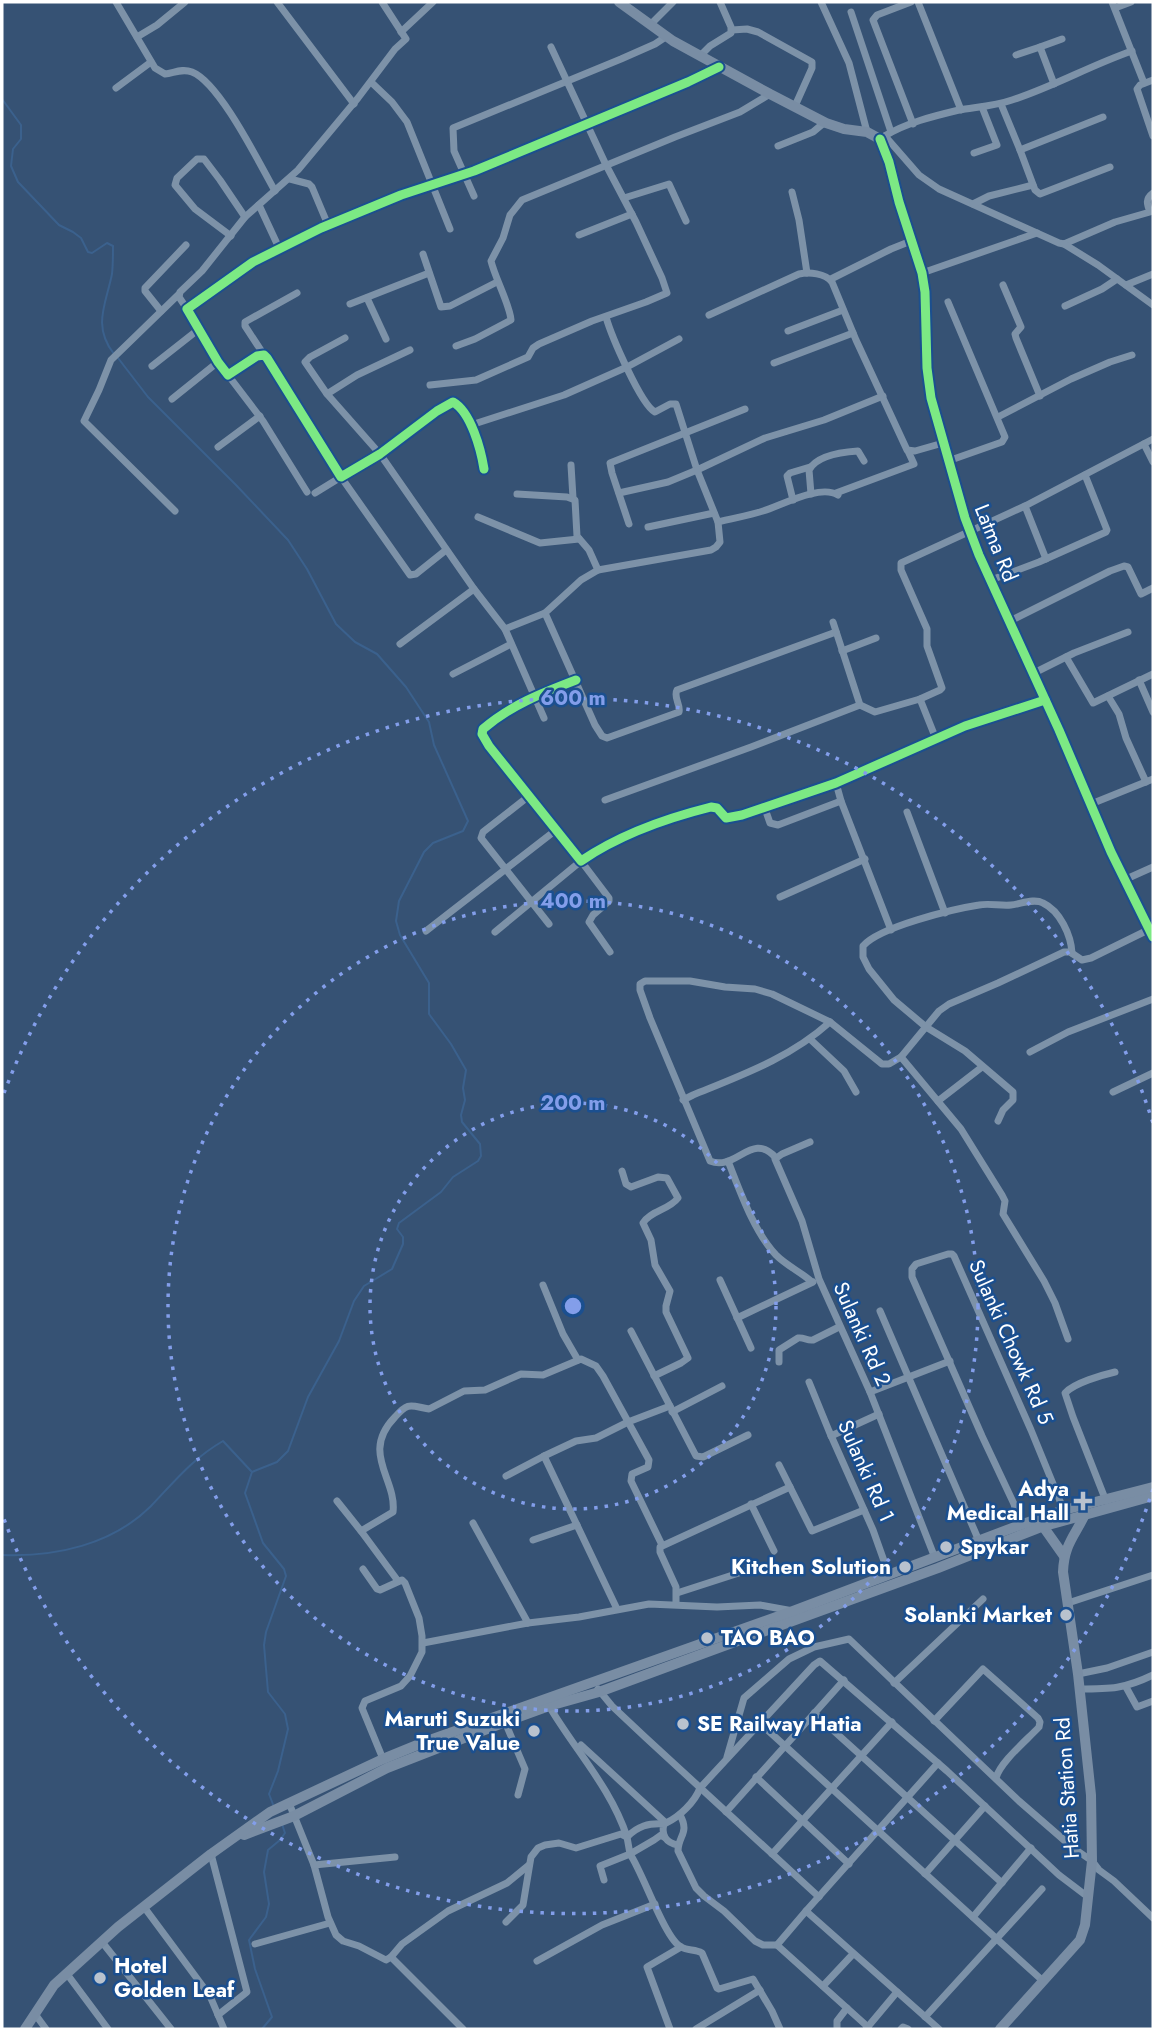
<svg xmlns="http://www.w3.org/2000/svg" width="1155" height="2031" viewBox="0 0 1155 2031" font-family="Jost,sans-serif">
<rect width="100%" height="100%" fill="#365274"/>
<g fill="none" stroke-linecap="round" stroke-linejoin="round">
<g stroke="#3b618d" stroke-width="2">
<path d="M 2,99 L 21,125 L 21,139 L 13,149 L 11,166 L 18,182 L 59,225 L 73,232 L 81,238 L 88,252 L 92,253 L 107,243 L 113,246 C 113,255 113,265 112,274 C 106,304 92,326 114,354"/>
<polyline points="118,358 148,397 236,485 288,540 307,569 336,624 355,642 377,654 406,687 429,722 434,745 468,821 463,831 433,843 424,852 399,901 396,921 400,935 429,983 429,1014 451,1044 466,1070 463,1088 465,1100 461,1115 462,1122 480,1144 481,1156 478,1161 453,1177 441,1192 399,1223 397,1229 403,1237 403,1244 392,1269 364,1286 354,1301 339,1341 308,1397 288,1451 277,1462 252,1472 245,1493 263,1543 284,1569 286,1576 266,1632 264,1645 268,1692 285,1714 288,1729 278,1771 269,1794 274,1807"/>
<path d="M 2,1555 C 55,1557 112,1545 151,1506 C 175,1481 192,1459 223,1441 L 251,1471"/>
<polyline points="262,2029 272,2017 255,1969 249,1940 266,1917 269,1904 264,1872 268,1850 280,1840 285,1833 282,1824"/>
</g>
<g stroke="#7d92a8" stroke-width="7">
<path d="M 116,2 L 155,68 L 165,74 C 174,73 182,68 192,72 C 220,83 259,163 275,191"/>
<polyline points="277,2 354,104"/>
<polyline points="821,2 849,63 867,132"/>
<polyline points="911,2 877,15 873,20 913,124"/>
<polyline points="918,2 961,110"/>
<polyline points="1112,2 1144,83"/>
<polyline points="1115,8 1131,2"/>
<polyline points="851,12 891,132"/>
<polyline points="650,25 673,2"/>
<polyline points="732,30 747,29 758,32 812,62 812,68 795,106"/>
<polyline points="401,32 433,2"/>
<polyline points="137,37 157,25 185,2"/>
<polyline points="1040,47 1062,39"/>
<polyline points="1016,55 1040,47 1054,84"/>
<polyline points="700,56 710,46 731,33 731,27 720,2"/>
<polyline points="1153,80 1140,85 1137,89 1153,136"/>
<polyline points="371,82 392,102 407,122 450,229"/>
<polyline points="116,88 151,62"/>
<polyline points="1001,104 1020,150 1103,117"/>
<path d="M 885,136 L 919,175 L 939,189 L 1059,243 L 1064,244 L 1115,222 L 1150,212 C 1147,204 1145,199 1153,193"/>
<path d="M 883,137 C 905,123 934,116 959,110 C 977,107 995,106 1012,100 C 1053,87 1091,65 1132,51"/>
<polyline points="778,146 813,132 825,122"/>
<polyline points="1020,150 1035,190 1040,194 1110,167"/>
<polyline points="974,153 997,145 982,107"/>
<polyline points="290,179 309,184 312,187 328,225"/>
<polyline points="792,192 799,220 807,273"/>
<polyline points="474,196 454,151 453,128 621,59 655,44 667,36"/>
<polyline points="624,198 669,184 686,221"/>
<polyline points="973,204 989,196 1033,185"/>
<polyline points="259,205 279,248"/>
<polyline points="579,235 632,214"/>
<polyline points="231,236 195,209 175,185 177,178 197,159 204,159 220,180 245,217"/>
<polyline points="1064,244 1098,265 1153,305"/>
<polyline points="423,254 441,307 450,306 497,282"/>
<polyline points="922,273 1037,233"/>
<polyline points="831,279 891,249 911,241"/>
<polyline points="1003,285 1021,327 1015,334 1016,338 1040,396"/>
<polyline points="1126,285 1153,274"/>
<polyline points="367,298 386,339"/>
<polyline points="948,302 1005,437 1002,442 948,461"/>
<polyline points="350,304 429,273"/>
<polyline points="1065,306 1102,289 1117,279"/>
<polyline points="187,309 179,297 180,292 202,271 245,217 298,170 358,98 395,49 406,39 382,2"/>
<polyline points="161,311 145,291 145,288 186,245"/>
<path d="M 709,315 L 799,274 C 809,272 825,273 832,282 L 856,340 L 907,450 L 915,451 L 943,443"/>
<path d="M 606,317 C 611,335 641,405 655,412 L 670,404 L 676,404 L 697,470 L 765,438 L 824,420 L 883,396"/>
<polyline points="788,331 843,310"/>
<polyline points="345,338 310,357 305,362 327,394 380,454 474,589 505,629"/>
<path d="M 456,346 L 475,339 L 511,320 C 510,305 495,278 491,261 L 503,238 L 510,215 L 522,200 L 675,137 L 740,112 L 770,94"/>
<polyline points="264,355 245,326 245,322 297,293"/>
<polyline points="774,363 853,333"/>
<polyline points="152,366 199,329"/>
<polyline points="228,375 263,421 307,492"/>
<polyline points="430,385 476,380 528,357 533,348 539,344 592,321 646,302 667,293 662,278 636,222 606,165 551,47"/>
<polyline points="327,394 357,375 410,350"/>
<polyline points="172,399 218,362"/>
<polyline points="998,417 1071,379 1110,362 1132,355"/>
<polyline points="471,425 564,395 627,367 679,339"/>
<polyline points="1144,444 1153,462"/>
<polyline points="218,447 260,416"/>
<polyline points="571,465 573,498"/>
<path d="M 484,469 C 481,450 471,412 453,402 L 437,411 L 380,454 L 341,477 L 267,358 L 264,355 L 257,356 L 228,375 L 218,362 L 187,309 L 253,262 L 321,228 L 401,195 L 474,171 L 688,82 L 719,67"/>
<polyline points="315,493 341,477 410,575 416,574 446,550"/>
<polyline points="619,493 668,482 697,470 718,522"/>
<polyline points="836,493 914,464 908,451"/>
<polyline points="517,494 567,497 575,500 577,536 589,550 598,570"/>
<path d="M 811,494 L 809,470 C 817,455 842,452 858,451 L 864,461"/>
<polyline points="793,500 787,476 790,473 810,467"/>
<polyline points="1025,506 1046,559"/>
<polyline points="175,511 84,421 99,390 111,360 178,295"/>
<polyline points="478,517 540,543 579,539"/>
<polyline points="629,524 612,473 610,463 745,409"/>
<polyline points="648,527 714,513"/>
<polyline points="991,580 1039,562 1106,532 1107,530 1085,475"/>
<polyline points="1010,621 1110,571 1124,566 1128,567 1141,594 1153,588"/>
<polyline points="833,622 860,705 875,712 920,699 936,739"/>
<path d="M 836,632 L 677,690 C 673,697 681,705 679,712 L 607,738 L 602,736 L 595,725 L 545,613 L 581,580 L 598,570 L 711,550 L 716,547 L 720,542 L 718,522 C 733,518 748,516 763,511 C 782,505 820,484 838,495"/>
<polyline points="400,644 474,589"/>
<polyline points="842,651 876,638"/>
<polyline points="1066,657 1093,703 1153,674"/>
<polyline points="1034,673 1074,653 1128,632"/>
<polyline points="453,674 511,644"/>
<path d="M 576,680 C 542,693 511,705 483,729 L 482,734 L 489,746 L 581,861 C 619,835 667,818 711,807 L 717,808 L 726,818 L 742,815 L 836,783 L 965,726 L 1045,700"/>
<polyline points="1139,680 1153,712"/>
<polyline points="1108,696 1119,714 1126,738 1146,782"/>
<polyline points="920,699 940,690 942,688 927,646 927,629 901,570 901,563 1025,506 1153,439"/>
<polyline points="544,718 505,629 545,613"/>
<polyline points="836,783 841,801 891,930"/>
<polyline points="529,796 483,832 481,838 549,924"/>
<polyline points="605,800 751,747 860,705"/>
<polyline points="1091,804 1153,779"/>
<polyline points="764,806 770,823 778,825 841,801"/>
<polyline points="907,812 945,913"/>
<polyline points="1124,880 1153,867"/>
<polyline points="780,897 865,859"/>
<polyline points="426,931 556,830"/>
<polyline points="495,932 581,861 609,898 609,901 593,915 589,922 610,952"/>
<polyline points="810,1039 844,1071 856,1092"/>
<polyline points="1030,1052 1068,1032 1153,999"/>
<polyline points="1113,1092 1153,1073"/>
<path d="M 683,1100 L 693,1095 C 742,1075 790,1058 830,1022 L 882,1064 L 889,1064 L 901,1057"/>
<polyline points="938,1101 982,1067"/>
<path d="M 998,1121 L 1003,1110 L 1013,1100 L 1013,1092 L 965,1051 L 926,1027 L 894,1000 L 869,969 L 863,957 L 863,946 C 879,927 953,909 979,905 C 989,903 1000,906 1011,905 C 1021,904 1034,898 1043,903 C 1060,911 1071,935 1072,953"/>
<polyline points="810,1142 782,1154 775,1159 802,1221 819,1279 870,1392 935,1558"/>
<path d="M 776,1158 C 752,1130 736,1172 710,1161 L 650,1018 L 640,990 L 640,984 L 645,981 L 690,981 L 725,987 L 755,989 L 772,994 L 830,1022"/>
<path d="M 728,1161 C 740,1191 754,1232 776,1255 C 787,1266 801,1272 812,1282"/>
<path d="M 622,1171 L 626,1184 L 631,1187 L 658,1177 L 667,1178 L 678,1198 C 669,1210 650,1211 643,1223 L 651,1240 L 655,1265 L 670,1291 L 666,1306 L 666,1312 L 688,1358 L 681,1363 L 654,1376"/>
<polyline points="720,1280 751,1348"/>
<polyline points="543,1285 563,1334 578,1360"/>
<polyline points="880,1311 979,1541"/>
<polyline points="737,1318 813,1282"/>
<polyline points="631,1331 696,1456 703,1457 748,1435"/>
<polyline points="1068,1339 1055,1303 1044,1281 1003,1214 1005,1201 1002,1195 961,1129 901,1057 939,1011 949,1004 998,983 1064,952 1070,952 1082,960 1091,958 1150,929"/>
<path d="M 779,1362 L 779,1350 L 798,1338 C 804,1337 807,1341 813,1340 L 839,1327"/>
<polyline points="809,1382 829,1431 873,1530 889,1575"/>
<polyline points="870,1392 950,1361"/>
<polyline points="672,1412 722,1386"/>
<polyline points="831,1436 879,1414"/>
<polyline points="544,1456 576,1441 596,1438 628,1422 670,1406"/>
<polyline points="779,1465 812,1531 864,1510"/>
<polyline points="506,1476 544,1456 617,1609"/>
<polyline points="337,1501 361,1531 398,1581"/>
<path d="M 1106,1501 L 1073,1417 L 1065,1393 C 1074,1383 1102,1375 1115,1372"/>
<polyline points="751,1504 774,1551"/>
<polyline points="473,1523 528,1623"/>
<polyline points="1020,1525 1014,1504 982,1436 912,1277 912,1269 916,1264 948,1254 952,1254 954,1256 1031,1430 1067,1518"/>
<path d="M 361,1531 L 393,1512 C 397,1479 360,1453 395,1417 C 409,1401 411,1406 429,1409 L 464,1391 L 485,1390 L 521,1374 L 543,1375 L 581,1359 L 596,1366 L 603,1376 L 649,1460 L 648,1467 L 632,1474 L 631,1481 L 662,1545"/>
<polyline points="533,1540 577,1525"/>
<polyline points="363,1569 377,1589 380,1590 402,1580 405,1583 419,1618 422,1636 422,1652 410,1676 401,1686 365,1701 362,1708 383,1759"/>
<polyline points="677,1593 745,1571"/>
<polyline points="1068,1603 1153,1575"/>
<polyline points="676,1604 676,1587 660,1552 660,1547 790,1487"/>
<polyline points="423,1643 528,1623 579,1617 649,1604 717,1607 760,1605 793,1611"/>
<polyline points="1078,1674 1107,1668 1153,1652"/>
<polyline points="894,1683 983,1599"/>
<polyline points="1126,1687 1137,1707 1153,1701"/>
<polyline points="598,1689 612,1706 645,1737 819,1897"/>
<path d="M 1079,1689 C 1111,1689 1124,1689 1153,1675"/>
<path d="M 549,1706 C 575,1750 611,1788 627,1837 C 638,1826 648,1823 664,1824 C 661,1835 666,1843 678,1845"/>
<polyline points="814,1713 1002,1883"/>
<path d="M 934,1721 L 983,1669 L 1038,1718 L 1040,1722 L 1039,1727 C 1027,1740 1000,1762 996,1778"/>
<polyline points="505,1722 525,1769 518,1795"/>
<polyline points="761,1724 1043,1981"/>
<path d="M 581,1745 L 666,1823 C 679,1817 695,1802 700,1788 L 814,1665 L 820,1661 L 947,1771 L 1059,1875 L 1088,1897"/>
<polyline points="727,1757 744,1698 789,1659 814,1647 849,1639 1019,1801 1072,1847 1092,1861 1099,1870 1114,1881 1153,1918"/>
<polyline points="938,1763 806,1911 939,2029"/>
<polyline points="756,1777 849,1864"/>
<polyline points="289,1803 314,1865 328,1917 336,1935 343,1941 359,1946 386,1960 391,1957 463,2029"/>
<polyline points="726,1812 844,1680"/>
<path d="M 680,1815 C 690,1833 678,1836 678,1851 L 696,1888 L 704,1896 L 724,1911 L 755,1941 L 763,1945 L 777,1945 L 806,1911"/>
<polyline points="211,1854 247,1992 218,2015"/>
<polyline points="772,1854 892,1722"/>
<polyline points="314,1865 395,1857"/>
<polyline points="925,1874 985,1806"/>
<path d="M 604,1880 L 600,1866 L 630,1854 C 643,1873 665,1939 681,1947 C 688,1951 695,1949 702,1953 L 717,1988 L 719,1989 L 753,1979 L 772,2011 L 780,2029"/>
<polyline points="144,1907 210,1996 224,2029"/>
<polyline points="973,1917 1031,1848"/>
<polyline points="506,1922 523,1905 531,1857 538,1848 545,1845 559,1843 576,1848 621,1834 627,1837 630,1854 654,1840 661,1835 664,1837"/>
<polyline points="102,1942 171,2029"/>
<polyline points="255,1944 330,1923"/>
<polyline points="777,1945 868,2027"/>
<polyline points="391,1957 402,1944 448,1911 507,1883 529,1865"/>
<polyline points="537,1961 602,1925 655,1904"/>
<polyline points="67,1974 108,2029"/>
<polyline points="823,1986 853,1954"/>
<polyline points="35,2014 46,2029"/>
<polyline points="925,2017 1042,1889"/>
<polyline points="670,2029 647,1967 681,1947"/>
<polyline points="696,2029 760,1990"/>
<polyline points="837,2029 837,2021 847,2008"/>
<polyline points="866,2029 897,1992"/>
<polyline points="901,2029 903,2027 908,2029"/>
</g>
<g stroke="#798da4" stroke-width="10">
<polyline points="619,2 673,41 770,94 826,123 844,129 867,132 880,139 889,162 899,202 922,273 925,292 927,368 931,398 965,518 979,555 1059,730 1111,852 1153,937"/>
<polyline points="1040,1522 1064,1556"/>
<polyline points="244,1835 294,1816 387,1768 505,1722 549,1706 599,1692 721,1647 938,1568 1041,1527 1153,1496"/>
<polyline points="25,2029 54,1985 118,1927 211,1854 270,1812 383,1759 427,1741 793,1611 1020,1525 1064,1510 1153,1487"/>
<path d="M 1000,2029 L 1080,1940 L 1085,1925 L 1092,1861 L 1091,1795 L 1078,1674 L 1063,1572 C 1064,1543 1076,1535 1086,1512"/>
</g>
<g stroke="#1b4f8f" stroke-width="13">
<g id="cycleway">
<polyline points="880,139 889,162 899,202 922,273 925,292 927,368 931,398 965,518 979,555 1059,730 1111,852 1153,937"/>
<path d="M 484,469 C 481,450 471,412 453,402 L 437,411 L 380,454 L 341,477 L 267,358 L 264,355 L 257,356 L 228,375 L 218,362 L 187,309 L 253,262 L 321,228 L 401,195 L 474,171 L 688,82 L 719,67"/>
<path d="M 576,680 C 542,693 511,705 483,729 L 482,734 L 489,746 L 581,861 C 619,835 667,818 711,807 L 717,808 L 726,818 L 742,815 L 836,783 L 965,726 L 1045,700"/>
</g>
</g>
<use href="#cycleway" stroke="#7ce984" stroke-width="9"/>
</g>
<g fill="none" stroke="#839eea" stroke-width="3.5" stroke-dasharray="3.5 7">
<circle cx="573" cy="1306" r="203"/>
<circle cx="573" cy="1306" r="405"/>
<path d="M1153 1489A608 608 0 0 1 4 1519M4 1093A608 608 0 0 1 1153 1123"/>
</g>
<g fill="#b9c2ce" stroke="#1b4f8f" stroke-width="2.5">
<path d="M1079.5 1490.5h7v7h7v7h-7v7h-7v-7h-7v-7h7z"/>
<circle cx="946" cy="1547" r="7"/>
<circle cx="905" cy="1567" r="7"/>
<circle cx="1066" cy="1615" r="7"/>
<circle cx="707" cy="1638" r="7"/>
<circle cx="683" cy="1724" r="7"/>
<circle cx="534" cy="1731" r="7"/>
<circle cx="100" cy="1978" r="7"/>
</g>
<g text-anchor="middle" stroke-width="5" stroke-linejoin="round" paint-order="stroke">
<g font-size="21" fill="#fff" stroke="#1b4f8f">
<text transform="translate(996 543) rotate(68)" y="7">Latma Rd</text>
<text transform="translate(862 1334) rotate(66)" y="7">Sulanki Rd 2</text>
<text transform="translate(1011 1342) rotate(66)" y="7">Sulanki Chowk Rd 5</text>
<text transform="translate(866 1471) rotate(66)" y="7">Sulanki Rd 1</text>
<text transform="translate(1067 1788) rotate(-94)" y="7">Hatia Station Rd</text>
</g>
<g font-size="21" font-weight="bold" fill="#fff" stroke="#1b4f8f" text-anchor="end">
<text x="1069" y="1496">Adya<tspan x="1069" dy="24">Medical Hall</tspan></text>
<text x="960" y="1554" text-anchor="start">Spykar</text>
<text x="891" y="1574">Kitchen Solution</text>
<text x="1052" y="1622">Solanki Market</text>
<text x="721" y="1645" text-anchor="start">TAO BAO</text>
<text x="520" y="1726">Maruti Suzuki<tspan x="520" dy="24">True Value</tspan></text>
<text x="697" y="1731" text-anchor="start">SE Railway Hatia</text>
<text x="114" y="1973" text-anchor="start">Hotel<tspan x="114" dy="24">Golden Leaf</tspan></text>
</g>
</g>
<circle cx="573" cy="1306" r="10" fill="#839eea" stroke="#1b4f8f" stroke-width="3.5"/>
<g font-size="21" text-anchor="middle" font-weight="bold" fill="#839eea" stroke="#1b4f8f" stroke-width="5" stroke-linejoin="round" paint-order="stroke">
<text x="573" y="705">600 m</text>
<text x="573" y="908">400 m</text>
<text x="573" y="1110">200 m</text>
</g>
<rect width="1155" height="2031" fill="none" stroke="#ffffff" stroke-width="7"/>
</svg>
